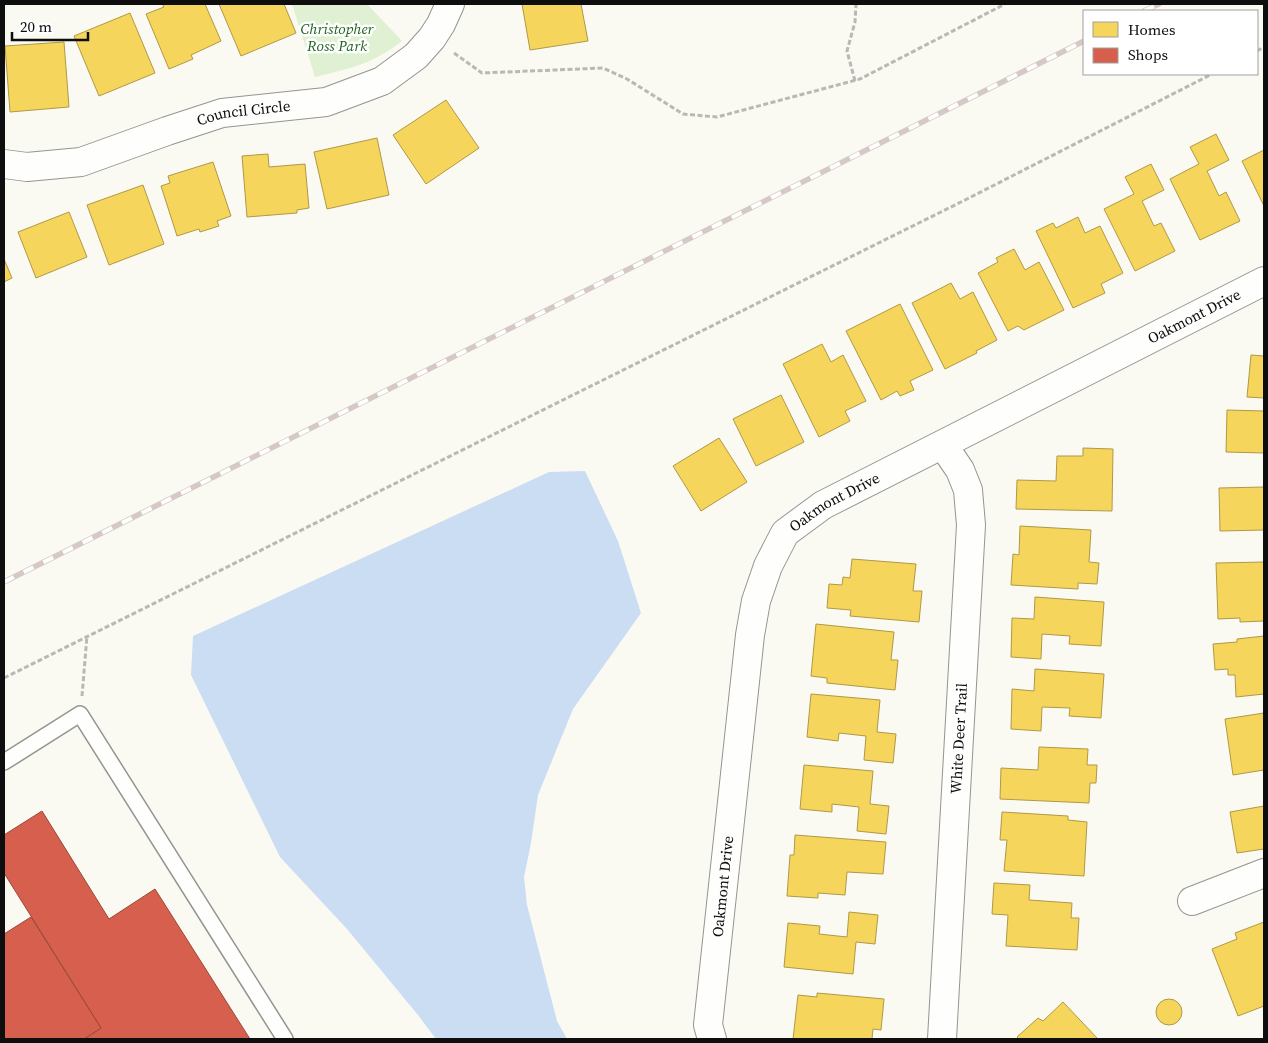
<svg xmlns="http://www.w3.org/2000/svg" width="1268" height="1043" viewBox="0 0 1268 1043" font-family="'Source Serif 4',serif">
<rect width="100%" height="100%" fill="#fafaf2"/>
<path fill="#dff0d3" d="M 292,4 L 367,4 L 402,41 C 375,63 349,69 315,77 Z"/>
<polygon fill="#caddf3" points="585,471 618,541 641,613 573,709 538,795 531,843 524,877 527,905 557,1021 567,1039 436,1039 418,1015 347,929 280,857 191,675 193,636 549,472"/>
<g fill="#f6d55c" stroke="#b09945">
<polygon points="162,4 205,4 221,41 191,55 193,59 169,69 146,14 164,7"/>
<polygon points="219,4 284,4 296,33 241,56"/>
<polygon points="522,4 581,4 588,41 530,50"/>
<polygon points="130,13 155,73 99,96 74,36"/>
<polygon points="64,42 69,107 10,112 5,46"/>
<polygon points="446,100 479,148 426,184 393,135"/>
<polygon points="1216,134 1229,160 1207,171 1219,196 1226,192 1240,221 1200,240 1170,179 1199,164 1190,147"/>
<polygon points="377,138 389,195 327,209 314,152"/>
<polygon points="1264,150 1264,206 1242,161"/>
<polygon points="268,154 269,167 305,164 309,208 297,210 297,213 247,217 242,156"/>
<polygon points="213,162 231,216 217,221 219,226 200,232 199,229 177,236 161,186 170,183 168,176"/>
<polygon points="1151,164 1164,190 1142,201 1154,226 1161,223 1175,251 1135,271 1104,209 1134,194 1125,177"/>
<polygon points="143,185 164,244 109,265 87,205"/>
<polygon points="69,212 87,257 36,278 18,232"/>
<polygon points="1078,217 1085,233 1100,226 1123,273 1101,284 1105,293 1073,308 1036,231 1053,223 1056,228"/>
<polygon points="1014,249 1025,270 1039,262 1064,310 1024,330 1018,326 1008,331 978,273 998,262 996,258"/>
<polygon points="4,259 12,278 4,282"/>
<polygon points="951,283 960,299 973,292 997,340 976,351 977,353 945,369 912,303"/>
<polygon points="900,304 933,370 910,381 914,390 900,396 897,391 881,400 846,331"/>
<polygon points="822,344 831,362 843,355 866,401 845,411 850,421 819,437 783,364"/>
<polygon points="1251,355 1264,356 1264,398 1247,397"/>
<polygon points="781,395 804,442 756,466 733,419"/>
<polygon points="1227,410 1264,411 1264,453 1226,452"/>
<polygon points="719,438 747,482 701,511 673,466"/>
<polygon points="1083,448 1113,449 1112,511 1016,509 1017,480 1056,481 1057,456 1083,456"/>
<polygon points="1264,487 1264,530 1220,531 1219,488"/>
<polygon points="1020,526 1091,530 1089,562 1099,563 1097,584 1078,583 1078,589 1011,585 1013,554 1019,555"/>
<polygon points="852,559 916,564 913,591 922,591 919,622 850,616 851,610 827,608 829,584 842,585 843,577 850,578"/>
<polygon points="1264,562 1264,621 1240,622 1240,618 1218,619 1216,563"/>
<polygon points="1035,597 1104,602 1101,646 1069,644 1070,636 1042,634 1041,659 1011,657 1012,618 1034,619"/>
<polygon points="816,624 894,632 891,660 898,660 895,690 827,683 827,678 811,676"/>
<polygon points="1264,636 1264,694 1236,697 1235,675 1228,675 1228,669 1215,670 1213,644 1237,642 1237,639"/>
<polygon points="1035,669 1104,674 1101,718 1069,716 1070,708 1042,707 1041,731 1011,729 1012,689 1034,691"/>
<polygon points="811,694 880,700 877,732 896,734 893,763 864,760 866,736 839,733 838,741 807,737"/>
<polygon points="1264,713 1264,770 1233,775 1225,719"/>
<polygon points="1039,747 1088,749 1087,765 1097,765 1096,783 1090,783 1089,803 1000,799 1001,768 1038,770"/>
<polygon points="804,765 873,771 870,804 889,806 886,834 857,831 859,807 832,804 832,812 800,809"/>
<polygon points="1264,806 1264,849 1237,853 1230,812"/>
<polygon points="1002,812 1068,816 1068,820 1087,822 1084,876 1004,871 1007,840 1000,840"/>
<polygon points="795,835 886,842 883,874 847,872 845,895 818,893 818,898 787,896 790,855 794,855"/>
<polygon points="994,883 1030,885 1029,900 1072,903 1071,918 1079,918 1077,950 1006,946 1008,915 992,914"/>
<polygon points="849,912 878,915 875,944 856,942 853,974 784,967 788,923 820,926 819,934 847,937"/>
<polygon points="1264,922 1264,1006 1238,1016 1212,949 1237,939 1235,933"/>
<polygon points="817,993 884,999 881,1030 873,1029 872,1039 793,1039 798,995 817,997"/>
<circle cx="1169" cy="1012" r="13"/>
<polygon points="1063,1002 1098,1039 1019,1039 1017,1037 1038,1018 1043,1021"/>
</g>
<g fill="#d6604d" stroke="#9a473a">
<polygon points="42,811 109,919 155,889 250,1039 84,1039 101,1028 4,873 4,835"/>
<polygon points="31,917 101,1028 84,1039 4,1039 4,934"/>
</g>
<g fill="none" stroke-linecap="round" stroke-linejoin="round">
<g stroke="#949491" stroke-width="18">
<polyline id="lane" points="4,762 80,714 285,1039"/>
</g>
<g stroke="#949491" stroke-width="30">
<g id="street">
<path id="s1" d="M 4,164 L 27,167 L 81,162 L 167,131 L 222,113 L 326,102 L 382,81 L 416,56 L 432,38 L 441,24 L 450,4"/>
<polyline points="1192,901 1264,873"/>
<path id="s2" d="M 712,1039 L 708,1025 L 750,635 L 756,601 L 768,566 L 785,533 L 823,505 L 1264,281"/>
<path id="s3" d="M 942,1039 L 971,525 L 968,490 L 960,470 L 943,445"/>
</g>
</g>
<g stroke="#b8b8b6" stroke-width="3" stroke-dasharray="5 2.5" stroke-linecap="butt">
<polyline points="1257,51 1264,47"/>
<polyline points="454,53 482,73 603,68 627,79 683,114 717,117 860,79 1005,4"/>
<polyline points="855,81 847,51 855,22 856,4"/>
<polyline points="4,678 967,199 1212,74"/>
<polyline points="82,696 87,636"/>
</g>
<use href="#lane" stroke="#fefefd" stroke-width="15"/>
<use href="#street" stroke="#fefefd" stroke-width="28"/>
<g stroke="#d6c8c5" stroke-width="5.5">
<g id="rail">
<polyline points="1144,11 1159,4"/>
<polyline points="4,582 1084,41"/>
</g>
</g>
<use href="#rail" stroke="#fff" stroke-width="4" stroke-dasharray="11" stroke-linecap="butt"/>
</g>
<g text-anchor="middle" stroke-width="5" stroke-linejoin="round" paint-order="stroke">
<g font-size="15" font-style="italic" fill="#216320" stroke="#fff">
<text x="337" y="34">Christopher<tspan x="337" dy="17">Ross Park</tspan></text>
</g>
<g font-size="15" fill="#0e0e0e" stroke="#fff">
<text dy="5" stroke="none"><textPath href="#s1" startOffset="248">Council Circle</textPath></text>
<text dy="5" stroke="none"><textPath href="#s2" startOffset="979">Oakmont Drive</textPath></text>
<text dy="5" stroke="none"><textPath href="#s2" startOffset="574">Oakmont Drive</textPath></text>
<text dy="5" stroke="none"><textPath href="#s3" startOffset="301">White Deer Trail</textPath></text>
<text dy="5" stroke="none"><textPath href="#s2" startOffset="154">Oakmont Drive</textPath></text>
</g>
</g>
<rect width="1268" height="1043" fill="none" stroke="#0e0e0e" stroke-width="10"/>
<rect x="1083" y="10" width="175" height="65" fill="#ffffff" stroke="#9f9f9f"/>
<rect x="1093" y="22" width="25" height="15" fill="#f6d55c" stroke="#9f9f9f"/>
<text x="1128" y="35" font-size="15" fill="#0e0e0e">Homes</text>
<rect x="1093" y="48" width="25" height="15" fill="#d6604d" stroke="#9f9f9f"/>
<text x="1128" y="60" font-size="15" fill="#0e0e0e">Shops</text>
<path d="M12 32v8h76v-8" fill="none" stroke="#0e0e0e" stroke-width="2.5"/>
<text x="20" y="32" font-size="15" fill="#0e0e0e" stroke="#ffffff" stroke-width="4" paint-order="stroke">20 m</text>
</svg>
